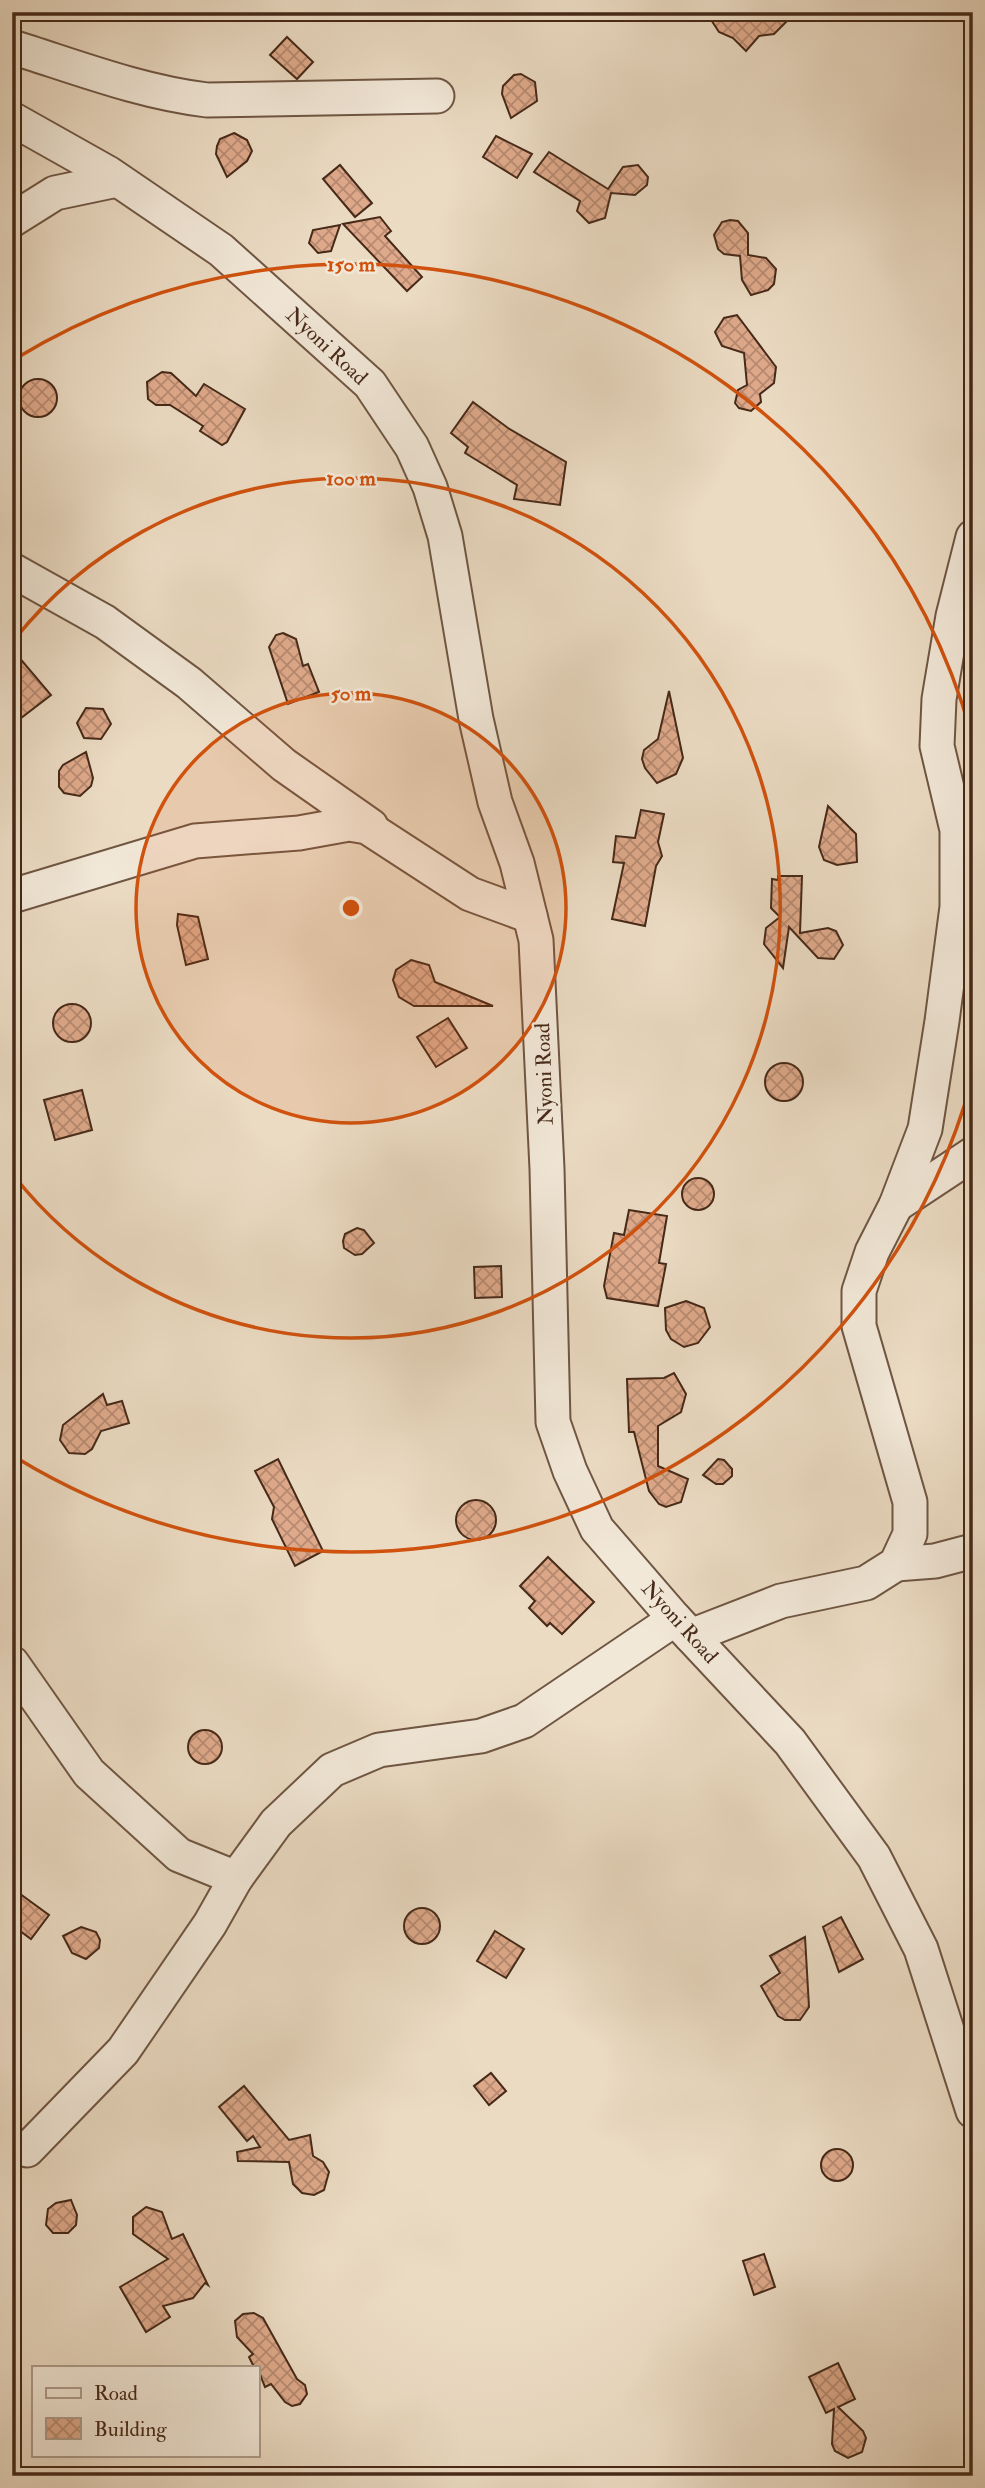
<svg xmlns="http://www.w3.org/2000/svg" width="985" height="2488" viewBox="0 0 985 2488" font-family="'IM FELL Double Pica',serif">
<defs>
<pattern id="building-cross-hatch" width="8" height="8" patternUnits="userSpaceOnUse" patternTransform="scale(1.75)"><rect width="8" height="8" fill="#dfaa8b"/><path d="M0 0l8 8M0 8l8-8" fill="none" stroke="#b78a71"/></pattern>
</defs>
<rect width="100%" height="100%" fill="#ebdbc3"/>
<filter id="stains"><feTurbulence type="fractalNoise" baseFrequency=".00286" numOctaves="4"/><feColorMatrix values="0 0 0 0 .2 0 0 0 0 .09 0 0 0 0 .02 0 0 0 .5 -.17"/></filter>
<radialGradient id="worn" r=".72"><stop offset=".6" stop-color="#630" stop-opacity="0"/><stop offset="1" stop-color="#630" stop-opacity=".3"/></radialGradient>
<g fill="url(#building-cross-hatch)" stroke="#462918" stroke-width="2">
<polygon points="706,12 796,12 774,34 759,36 746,51 733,38 719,32"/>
<polygon points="287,37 313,62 297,79 270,55"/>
<polygon points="521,74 535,82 537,101 511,118 502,94 503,86 514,75"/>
<polygon points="234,133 247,140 252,151 247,161 227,177 216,154 217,146 220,139"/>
<polygon points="496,136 532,154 517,178 483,157"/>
<polygon points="549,152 608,189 623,167 638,165 648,177 647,185 635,195 611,193 605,218 589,223 577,211 580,201 534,172"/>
<polygon points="340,165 372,203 355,217 323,179"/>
<polygon points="380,217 391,231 385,236 422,277 407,291 343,224"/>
<polygon points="730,220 738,221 748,233 748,255 766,258 776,269 774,284 768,290 751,295 742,280 740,256 724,254 718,249 714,235 722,222"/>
<polygon points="340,225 331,251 318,253 309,243 313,230"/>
<polygon points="737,315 776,367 774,383 760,394 761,402 751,411 739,408 735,403 738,390 747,385 744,353 722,346 715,332 724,318"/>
<polygon points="162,372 171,373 196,396 204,384 245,409 227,442 222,445 200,431 203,426 170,405 156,405 148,399 147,382"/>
<circle cx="38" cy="398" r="19"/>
<polygon points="473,402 508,428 566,462 560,505 514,499 517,485 465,453 468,447 451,433"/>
<polygon points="283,633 296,639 303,666 308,664 319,692 288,704 269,647 276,635"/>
<polygon points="12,649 51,695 12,725"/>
<polygon points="669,691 683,758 676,774 657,783 645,768 642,759 644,750 658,739"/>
<polygon points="86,708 103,709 111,724 101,739 84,738 77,723"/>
<polygon points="86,752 93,778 91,786 80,796 64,793 59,787 59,771 63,765"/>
<polygon points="828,806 856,834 857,862 837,865 824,860 819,847"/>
<polygon points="641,810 664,814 658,842 662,856 656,866 645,926 612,919 624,863 613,862 616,836 635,838"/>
<polygon points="778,876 802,876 800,933 828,928 836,931 843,945 834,959 818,958 789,927 783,968 764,944 766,928 780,917 771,908 772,879 778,880"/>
<polygon points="178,914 198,917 208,959 186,965 177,925"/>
<polygon points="411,960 429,965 435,982 493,1006 414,1006 399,997 393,980 396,970"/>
<circle cx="72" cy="1023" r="19"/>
<polygon points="448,1018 467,1048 436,1067 417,1037"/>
<circle cx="784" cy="1082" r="19"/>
<polygon points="82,1090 92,1130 55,1140 44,1100"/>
<circle cx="698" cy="1194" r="16"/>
<polygon points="629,1210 667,1216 659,1263 666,1264 658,1306 607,1298 604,1286 614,1233 624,1235"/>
<polygon points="357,1228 364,1230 374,1243 362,1254 355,1255 344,1248 343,1241 345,1234"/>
<polygon points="501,1266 502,1297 475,1298 474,1267"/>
<polygon points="686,1301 704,1308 710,1327 698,1343 684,1347 671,1339 666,1330 665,1308"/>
<polygon points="674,1373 686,1394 681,1412 658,1426 658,1466 688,1479 681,1502 666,1507 659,1504 649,1491 634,1432 629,1432 627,1379 664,1378"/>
<polygon points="103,1394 107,1405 122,1401 129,1423 101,1431 92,1449 85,1454 69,1453 60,1440 63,1425"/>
<polygon points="278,1459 323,1551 295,1566 272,1519 274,1507 255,1471"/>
<polygon points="718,1459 724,1460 732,1469 732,1476 723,1484 716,1484 703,1475"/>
<circle cx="476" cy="1520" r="20"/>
<polygon points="548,1557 594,1602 562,1634 550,1623 547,1626 529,1608 535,1601 520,1586"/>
<circle cx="205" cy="1747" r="17"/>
<polygon points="12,1888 49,1915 31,1939 12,1925"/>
<circle cx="422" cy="1926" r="18"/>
<polygon points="841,1917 863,1959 839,1972 823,1927"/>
<polygon points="81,1927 96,1932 100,1940 99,1948 86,1959 72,1953 63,1936"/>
<polygon points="495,1931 524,1949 506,1978 477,1961"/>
<polygon points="805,1937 809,2007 800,2020 785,2020 778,2016 761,1986 780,1973 770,1956"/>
<polygon points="491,2073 506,2091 489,2105 474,2086"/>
<polygon points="244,2086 289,2140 310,2135 313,2156 323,2162 329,2172 324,2190 314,2195 302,2193 293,2184 289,2162 238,2161 237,2152 260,2147 253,2136 247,2141 219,2107"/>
<circle cx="837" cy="2165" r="16"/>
<polygon points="71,2200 77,2215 76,2225 68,2233 53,2233 46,2225 48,2209 56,2203"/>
<polygon points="146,2207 162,2212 172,2239 183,2234 208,2285 205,2283 193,2298 163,2306 170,2317 146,2332 120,2287 168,2259 133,2234 133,2217"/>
<polygon points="764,2254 775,2287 754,2295 743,2261"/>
<polygon points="254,2313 263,2318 297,2379 305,2385 307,2394 300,2404 292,2406 285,2402 271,2384 265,2387 257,2367 254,2367 249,2357 253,2354 237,2337 235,2321 243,2314"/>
<polygon points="838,2363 855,2399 838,2407 863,2431 866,2438 862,2452 848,2458 835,2451 832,2444 834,2409 826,2413 809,2377"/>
</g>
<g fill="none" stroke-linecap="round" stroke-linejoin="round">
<g stroke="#6f5643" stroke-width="37">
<g id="minor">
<path d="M 12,47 C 76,67 140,92 207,100 L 437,96"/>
<polyline points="12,119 108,173 221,250 370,384 412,447 430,487 445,536 476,719 495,802 517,863 536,940 547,1169 553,1422 570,1471 597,1529 675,1619 790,1742 874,1857 921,1949 973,2111"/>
<polyline points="12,220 55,193 117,180"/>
<polyline points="12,570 105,622 189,683 284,765 371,826"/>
<polyline points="12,896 195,841 299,833 349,824 367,827 470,894 530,916"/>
<polyline points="896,1205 973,1154"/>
<polyline points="896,1564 935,1561 973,1551"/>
<polyline points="691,1636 781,1601 866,1583 896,1564 910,1534 910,1502 859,1326 859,1291 872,1252 896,1205 925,1129 942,1021 957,907 957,830 937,746 939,699 953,616 973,537"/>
<polyline points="12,1663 89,1773 179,1855 236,1878"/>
<polyline points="27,2150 123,2051 210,1924 236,1878 276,1823 332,1770 379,1750 481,1736 524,1721 675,1619"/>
</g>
</g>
<use href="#minor" stroke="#f2e8d8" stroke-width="33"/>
</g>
<circle cx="351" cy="908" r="215" fill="#d0520e" fill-opacity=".12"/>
<g fill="none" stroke="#d0520e" stroke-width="3.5">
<circle cx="351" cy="908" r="215"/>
<path d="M14 640A430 430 0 1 1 14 1176"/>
<path d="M972 1080A644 644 0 0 1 15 1457M15 359A644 644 0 0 1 972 736"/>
</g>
<g text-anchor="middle" stroke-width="5" stroke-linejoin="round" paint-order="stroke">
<g font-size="21" fill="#462918" stroke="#f2e8d8">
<text transform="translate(327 346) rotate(43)" y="7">Nyoni Road</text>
<text transform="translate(544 1074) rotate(-92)" y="7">Nyoni Road</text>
<text transform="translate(680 1622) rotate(48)" y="7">Nyoni Road</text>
</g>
</g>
<circle cx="351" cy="908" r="10" fill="#d0520e" stroke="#f2e8d8" stroke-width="3.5"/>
<g font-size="21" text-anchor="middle" font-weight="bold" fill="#d0520e" stroke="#f2e8d8" stroke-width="5" stroke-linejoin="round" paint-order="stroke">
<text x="351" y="271">150 m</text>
<text x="351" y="485">100 m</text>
<text x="351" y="700">50 m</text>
</g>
<rect width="985" height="2488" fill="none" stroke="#ebdbc3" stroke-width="42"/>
<rect x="14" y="14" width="957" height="2460" fill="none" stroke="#462918" stroke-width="3.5"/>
<rect x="21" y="21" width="943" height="2446" fill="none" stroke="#462918" stroke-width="2"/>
<rect x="32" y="2366" width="228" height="91" fill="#f2e8d8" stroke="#ad9c8b" stroke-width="2"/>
<rect x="46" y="2388" width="35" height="10" fill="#f2e8d8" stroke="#ad9c8b" stroke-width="2"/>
<text x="94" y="2400" font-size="21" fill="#462918">Road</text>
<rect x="46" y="2418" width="35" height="21" fill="url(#building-cross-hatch)" stroke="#ad9c8b" stroke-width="2"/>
<text x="94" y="2436" font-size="21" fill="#462918">Building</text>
<rect width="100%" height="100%" filter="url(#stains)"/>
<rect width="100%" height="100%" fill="url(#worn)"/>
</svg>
